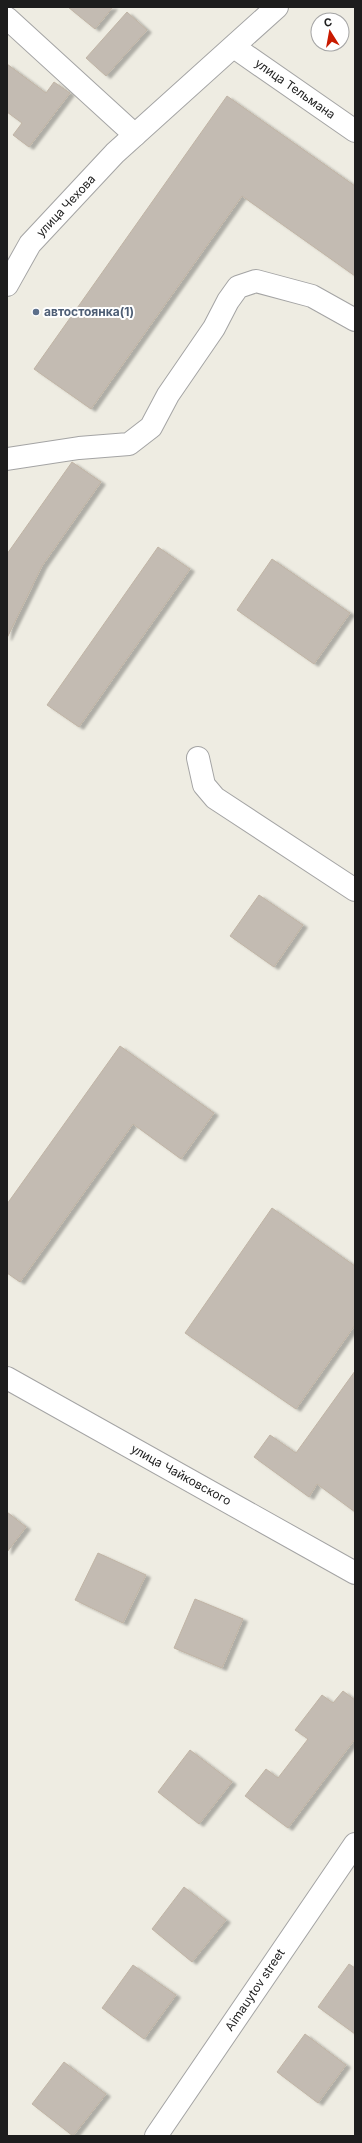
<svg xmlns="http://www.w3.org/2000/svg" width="362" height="2143" viewBox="0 0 362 2143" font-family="Inter,sans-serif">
<defs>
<filter id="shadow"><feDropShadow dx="4.5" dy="2.5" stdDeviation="1" flood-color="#0004"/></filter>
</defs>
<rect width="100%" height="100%" fill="#eeece2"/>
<g fill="#c3bbb2" stroke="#c0b4a5" filter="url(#shadow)">
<polygon points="68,7 113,7 95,29"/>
<polygon points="127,12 147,30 106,76 86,58"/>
<polygon points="7,64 46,93 54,82 70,93 29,147 13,135 22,123 7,112"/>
<polygon points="227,96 355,186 355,276 242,196 91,409 34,369"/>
<polygon points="72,462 101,482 42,566 7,638 7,554"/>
<polygon points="158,547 190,569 79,727 47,705"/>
<polygon points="272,559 350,613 314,664 237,610"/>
<polygon points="259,895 303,925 274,967 230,936"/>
<polygon points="120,1046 214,1113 181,1159 133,1124 20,1282 7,1273 7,1204"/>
<polygon points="272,1208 355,1266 355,1325 296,1409 185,1333"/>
<polygon points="355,1371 355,1512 317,1484 309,1497 254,1457 270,1435 296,1453"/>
<polygon points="7,1512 26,1527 7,1552"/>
<polygon points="98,1553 146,1575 123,1623 75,1600"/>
<polygon points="195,1599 243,1619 222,1668 174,1648"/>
<polygon points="343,1691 355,1700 355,1739 288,1828 245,1796 266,1769 278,1778 308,1739 295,1730 322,1695 333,1703"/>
<polygon points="190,1750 232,1782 199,1824 158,1792"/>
<polygon points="184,1887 226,1920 192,1962 152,1929"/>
<polygon points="349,1964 355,1968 355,2034 318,2007"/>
<polygon points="133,1965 176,1995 144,2039 102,2008"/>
<polygon points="305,2034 346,2065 318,2103 277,2072"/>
<polygon points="64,2062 106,2094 73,2136 32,2104"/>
</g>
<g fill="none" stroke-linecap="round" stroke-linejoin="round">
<g stroke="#a4a4a4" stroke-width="24">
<g id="minor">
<polyline points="7,18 135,135"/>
<polyline points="234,47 355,131"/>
<polyline points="7,285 30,244 115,153 277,7"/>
<polyline points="7,459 79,448 129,444 151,427 168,395 214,328 228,301 238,287 256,281 312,296 355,320"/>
<polyline points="198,758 204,785 215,798 355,890"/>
<polyline points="7,1378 355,1573"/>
<polyline points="156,2136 355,1844"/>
</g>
</g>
<use href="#minor" stroke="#fff" stroke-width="22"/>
</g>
<circle fill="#5c6f8a" stroke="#fff" stroke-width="1.5" cx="36" cy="312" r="4"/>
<g text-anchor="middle" stroke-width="4" stroke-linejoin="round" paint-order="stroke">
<g font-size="12" fill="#1d1d1d" stroke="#fff">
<text transform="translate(295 89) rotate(35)" y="4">улица Тельмана</text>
<text transform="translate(66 206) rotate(-47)" y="4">улица Чехова</text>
<text transform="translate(181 1475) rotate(29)" y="4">улица Чайковского</text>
<text transform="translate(255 1990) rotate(-56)" y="4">Aimauytov street</text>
</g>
<g font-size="12" font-weight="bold" fill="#4e5e75" stroke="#fff" text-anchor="start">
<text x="44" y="316">автостоянка(1)</text>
</g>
</g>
<rect width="362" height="2143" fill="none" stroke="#1d1d1d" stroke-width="16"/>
<g transform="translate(330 32) rotate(349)"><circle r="19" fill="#ffffff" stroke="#a5a5a5"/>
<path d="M0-3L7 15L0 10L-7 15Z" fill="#c91a00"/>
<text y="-6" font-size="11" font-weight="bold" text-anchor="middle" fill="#1d1d1d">С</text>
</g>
</svg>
